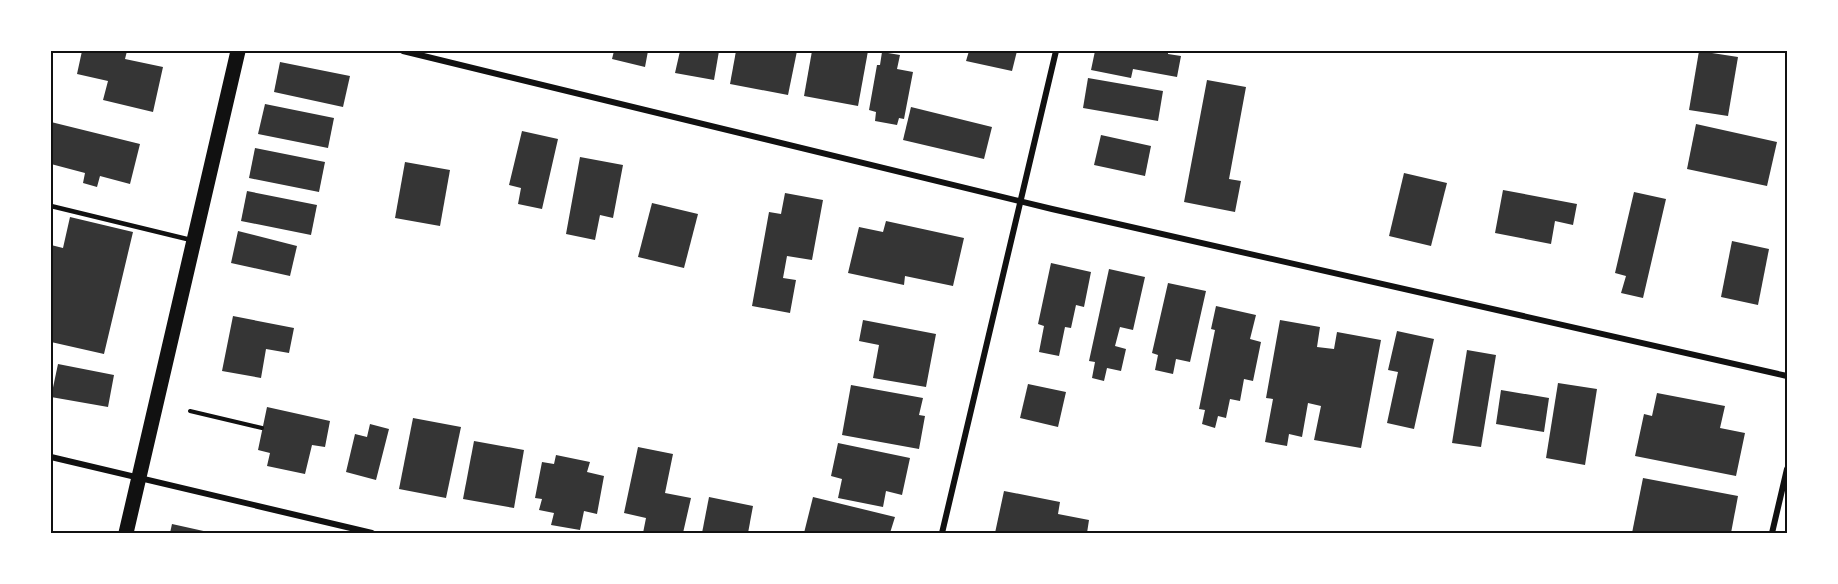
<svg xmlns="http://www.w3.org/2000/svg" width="1838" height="584" viewBox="0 0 1838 584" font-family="'Noto Sans',sans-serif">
<rect width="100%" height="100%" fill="#fff"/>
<g fill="#353535">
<polygon points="82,51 127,51 125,59 163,67 153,112 103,100 108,81 77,74"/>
<polygon points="614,51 648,51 645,67 612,59"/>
<polygon points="680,51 719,51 714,80 675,73"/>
<polygon points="736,51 797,51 788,95 730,84"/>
<polygon points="812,51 868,51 858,106 804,96"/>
<polygon points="969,51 1017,51 1012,71 966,61"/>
<polygon points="1095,51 1168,51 1168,54 1181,56 1177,77 1133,69 1131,78 1091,70"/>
<polygon points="1699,51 1738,57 1728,116 1689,110"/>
<polygon points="882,52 900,55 897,69 913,72 904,119 899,118 897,125 875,121 876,112 869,110 877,65 880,65"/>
<polygon points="280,62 350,76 343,107 274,92"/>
<polygon points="1088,78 1163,91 1158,121 1083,108"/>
<polygon points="1207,80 1246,87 1229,179 1241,181 1235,212 1184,202"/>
<polygon points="265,104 334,118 328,148 258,134"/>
<polygon points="911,107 992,127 984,159 903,140"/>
<polygon points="51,122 140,144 130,184 100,176 97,187 83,183 85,173 51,164"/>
<polygon points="1696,124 1777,142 1767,186 1687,169"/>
<polygon points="522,131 558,139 542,209 518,204 521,188 509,185"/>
<polygon points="1101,135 1151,146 1145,176 1094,165"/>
<polygon points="255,148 325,162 319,192 249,178"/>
<polygon points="580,157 623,165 613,218 600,215 595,240 566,234"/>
<polygon points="405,162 450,170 440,226 395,218"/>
<polygon points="1404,173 1447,183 1431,246 1389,236"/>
<polygon points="1503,190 1577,204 1573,225 1555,221 1551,244 1495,233"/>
<polygon points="247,191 317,205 311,235 241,221"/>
<polygon points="1634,192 1666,199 1643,298 1621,293 1626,276 1615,273"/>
<polygon points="785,193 823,200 812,260 787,256 783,278 796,280 790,313 752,306 769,212 781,214"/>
<polygon points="652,203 698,214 684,268 638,257"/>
<polygon points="70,217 133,232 104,354 51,342 51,245 63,248"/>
<polygon points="886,221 964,238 953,286 905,276 904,285 848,273 859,227 883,232"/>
<polygon points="238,231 297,246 290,276 231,263"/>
<polygon points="1732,241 1769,249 1758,305 1721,297"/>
<polygon points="1051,263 1091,272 1084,307 1076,305 1071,328 1065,327 1059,356 1039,352 1044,326 1038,324"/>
<polygon points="1109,269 1145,277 1133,330 1120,327 1115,346 1126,349 1121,371 1107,368 1104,381 1092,378 1095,362 1089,361"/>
<polygon points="1168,283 1206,291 1190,362 1176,359 1173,374 1155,370 1158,355 1152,353"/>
<polygon points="1216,306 1256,315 1250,339 1261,342 1253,381 1244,379 1240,401 1230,399 1226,418 1218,416 1215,428 1202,424 1205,410 1199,409 1215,330 1211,329"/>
<polygon points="233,316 294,328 289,353 266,349 261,378 222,371"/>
<polygon points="863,320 936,334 926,387 873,378 879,345 859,341"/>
<polygon points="1280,320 1320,327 1317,347 1334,349 1337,332 1381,340 1361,448 1314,440 1321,406 1308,403 1302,437 1289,434 1287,446 1265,442 1273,399 1266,398"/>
<polygon points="1397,331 1434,339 1414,429 1387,423 1398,372 1388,370"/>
<polygon points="1467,350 1496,355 1481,447 1452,443"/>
<polygon points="58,364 114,375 108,407 51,397"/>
<polygon points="1558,383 1597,389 1585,465 1546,458"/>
<polygon points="1028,384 1066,392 1058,427 1020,418"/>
<polygon points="851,385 923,398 919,415 925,416 919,449 842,435"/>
<polygon points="1501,390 1549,398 1544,432 1496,424"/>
<polygon points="1657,393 1725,406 1720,428 1745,433 1736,476 1635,456 1644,414 1652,416"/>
<polygon points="267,407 330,421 325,447 312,445 305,474 267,466 270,453 258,450"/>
<polygon points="413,418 461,427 446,498 399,489"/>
<polygon points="370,424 389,429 376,480 346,472 355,434 367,437"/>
<polygon points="474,441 524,450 514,508 463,499"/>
<polygon points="838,443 910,458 902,495 886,491 883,507 838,498 842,479 831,476"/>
<polygon points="638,447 673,454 665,493 691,498 683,533 643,533 646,518 624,513"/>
<polygon points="556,455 590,462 587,472 604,476 597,514 584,511 580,530 551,525 554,513 539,510 542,499 535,498 542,462 554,464"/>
<polygon points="1643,478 1738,496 1731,533 1632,533"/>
<polygon points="1004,491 1060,502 1058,514 1089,520 1087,533 995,533"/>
<polygon points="709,497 753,506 748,533 702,533"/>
<polygon points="813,497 895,517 890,533 804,533"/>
<polygon points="172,524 208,532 208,533 170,533"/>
</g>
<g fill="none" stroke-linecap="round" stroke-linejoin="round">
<polyline stroke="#111" stroke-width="4" points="190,411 262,428"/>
<polyline stroke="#111" stroke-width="4.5" points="51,206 191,240"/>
<g stroke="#111" stroke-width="6">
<polyline points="403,51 1052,209 1787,376"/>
<polyline points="51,457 372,533"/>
<polyline points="942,533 1056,51"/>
<polyline points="1772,533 1787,469"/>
</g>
<polyline stroke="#111" stroke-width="15" points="126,533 238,51"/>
</g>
<rect width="1838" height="584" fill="none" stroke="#ffffff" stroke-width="105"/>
<rect x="52" y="52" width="1734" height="480" fill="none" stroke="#111" stroke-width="2"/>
</svg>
